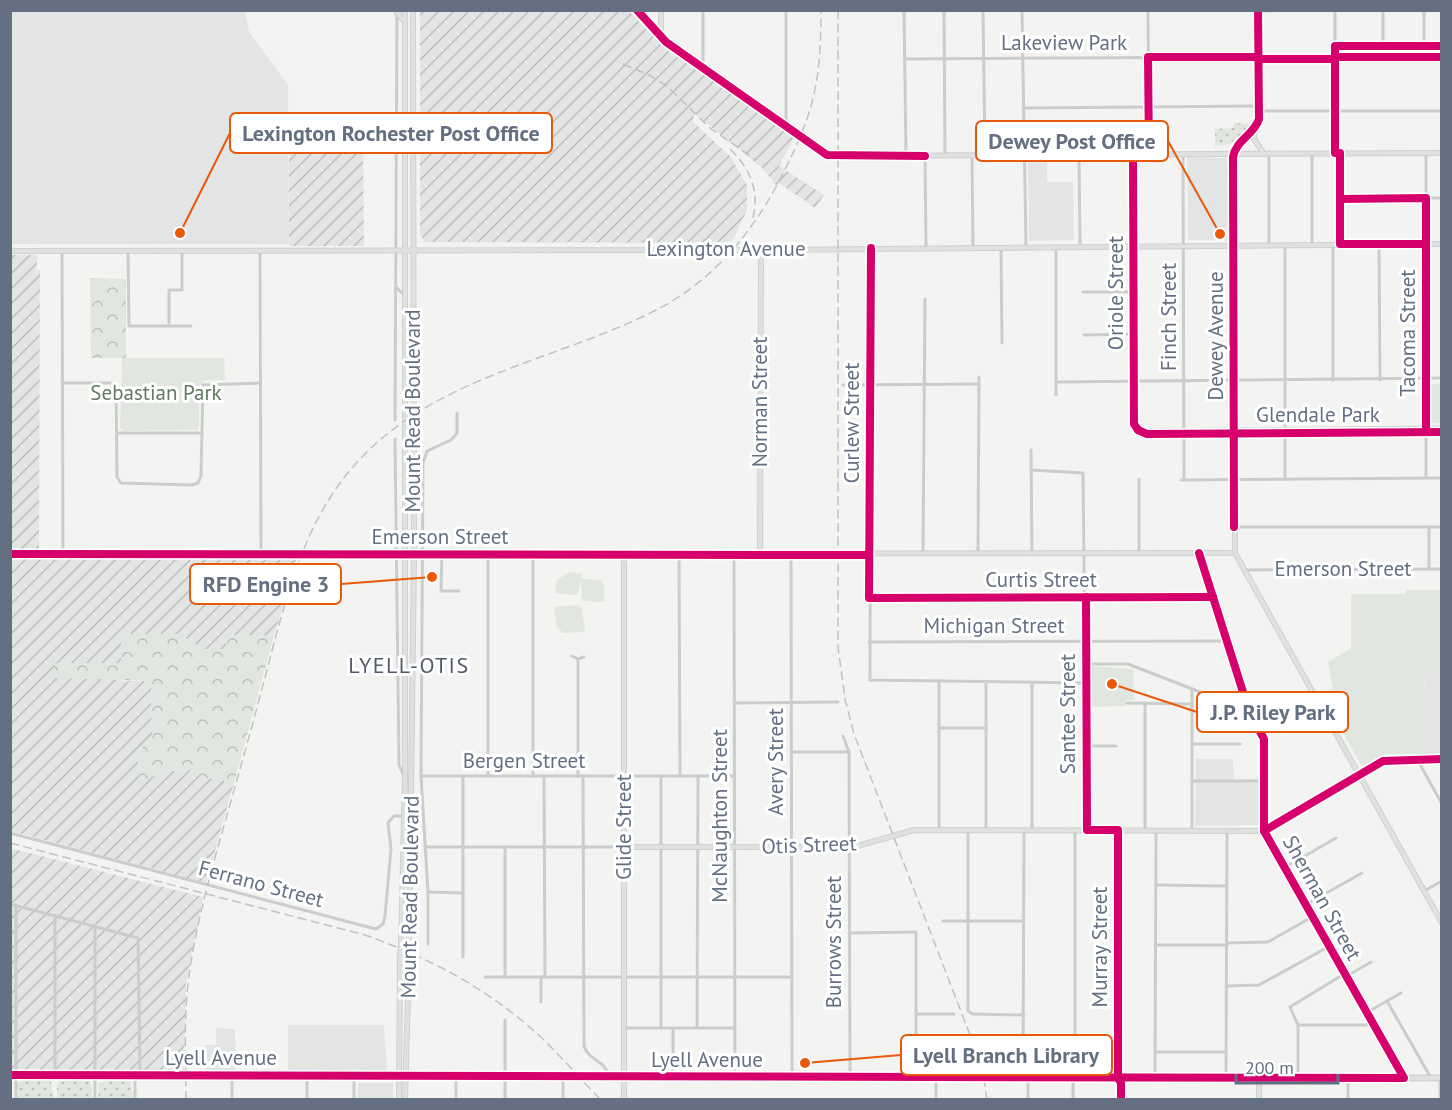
<svg xmlns="http://www.w3.org/2000/svg" width="1452" height="1110" viewBox="0 0 1452 1110" font-family="'PT Sans',sans-serif">
<defs>
<pattern id="industrial-furrows" width="10" height="10" patternUnits="userSpaceOnUse" patternTransform="scale(1.5)"><rect width="10" height="10" fill="#e3e5e4"/><path d="M-1 1l2-2M0 10L10 0M9 11l2-2" fill="none" stroke="#bcbebe"/></pattern>
<pattern id="grass-dots" width="8" height="8" patternUnits="userSpaceOnUse" patternTransform="scale(1.5)"><rect width="8" height="8" fill="#e2e6e0"/><path d="M2 2h.1M6 6h.1" fill="none" stroke="#bbbfbb" stroke-width="1.8" stroke-linecap="round"/></pattern>
<pattern id="forest-crowns" width="20" height="18" patternUnits="userSpaceOnUse" patternTransform="scale(1.5)"><rect width="20" height="18" fill="#e2e6e0"/><path d="M2 6a3 3 0 1 1 6 0M12 15a3 3 0 1 1 6 0" fill="none" stroke="#bbbfbb"/></pattern>
</defs>
<rect width="100%" height="100%" fill="#f3f4f1"/>
<g fill="#e3e5e4">
<polygon points="11,10 245,11 249,32 288,85 289,244 11,244"/>
<polygon points="1187,157 1227,158 1230,171 1230,240 1188,240"/>
<polygon points="1028,159 1047,159 1047,182 1073,182 1074,240 1029,241"/>
<polygon points="1425,670 1441,670 1441,754 1422,754"/>
<polygon points="1196,759 1233,759 1234,782 1261,783 1260,825 1195,826"/>
<polygon points="288,1025 384,1025 387,1069 383,1072 288,1071"/>
<polygon points="216,1028 235,1029 236,1071 204,1071 204,1045 216,1045"/>
<rect x="358" y="1083" width="35" height="16"/>
</g>
<g fill="url(#industrial-furrows)">
<polygon points="420,11 629,11 663,47 795,137 779,166 824,195 815,208 779,183 777,186 761,167 694,113 693,122 730,156 747,185 747,210 734,238 728,243 425,242 420,234"/>
<polygon points="313,127 347,144 363,147 364,246 289,246 289,128"/>
<polygon points="11,255 37,255 37,270 40,270 39,551 11,551"/>
<polygon points="10,558 297,558 274,636 227,635 226,649 202,649 179,634 122,634 121,663 55,663 123,681 151,681 152,736 138,753 139,782 165,771 196,770 207,778 234,783 206,883 11,831"/>
<polygon points="10,848 203,897 186,984 184,1072 11,1071"/>
</g>
<g fill="url(#grass-dots)">
<polygon points="1234,123 1252,124 1230,144 1215,146 1215,129 1233,128"/>
<polygon points="22,1079 51,1080 53,1099 18,1099 18,1083"/>
<polygon points="61,1079 89,1081 92,1088 92,1099 57,1099 57,1084"/>
<polygon points="105,1080 131,1081 133,1099 98,1099 99,1084"/>
</g>
<g fill="url(#forest-crowns)">
<polygon points="90,278 126,279 126,358 91,358"/>
<polygon points="121,634 179,634 202,649 226,649 226,635 274,636 234,783 207,778 196,770 165,771 139,783 138,753 152,736 151,681 55,678 54,663 121,663"/>
</g>
<g fill="#e2e6e0">
<polygon points="122,358 224,358 225,380 206,380 199,386 199,426 197,430 123,431 120,427"/>
<polygon points="1441,383 1441,423 1431,423 1431,384"/>
<polygon points="569,572 582,574 581,579 601,580 604,585 604,602 585,601 582,599 581,580 578,593 575,595 555,593 557,580"/>
<polygon points="1406,590 1441,590 1441,670 1425,670 1422,754 1385,754 1362,766 1318,691 1333,690 1328,662 1351,648 1351,594 1406,594"/>
<polygon points="577,605 582,607 585,632 563,633 557,627 554,607"/>
<polygon points="1091,666 1133,669 1134,700 1126,700 1125,706 1090,707"/>
</g>
<g fill="none" stroke-linecap="round" stroke-linejoin="round">
<g stroke="#d0d1d0" stroke-width="6">
<g id="secondary">
<polyline points="637,10 672,46 830,156 1442,153"/>
<polyline points="661,10 661,36"/>
<path d="M 1258,10 L 1259,119 C 1254,135 1236,140 1233,157 L 1235,553 L 1442,923"/>
<polyline points="397,13 404,21"/>
<polyline points="1254,129 1254,139 1262,151"/>
<polyline points="10,251 761,250 1442,244"/>
<polyline points="10,554 1235,553"/>
<polyline points="624,555 624,1100"/>
<polyline points="760,555 761,250"/>
<polyline points="623,847 854,847 914,830 1264,831 1383,761 1442,759"/>
<polyline points="401,945 405,777 405,10"/>
<polyline points="409,948 414,555 413,10"/>
<polyline points="399,1100 400,956"/>
<polyline points="405,1100 409,959"/>
<polyline points="1259,1100 1259,1078"/>
</g>
</g>
<g stroke="#d0d1d1" stroke-width="7">
<polyline id="primary" points="10,1075 1442,1078"/>
</g>
<g stroke="#cbcccc" stroke-width="3">
<polyline points="786,10 786,125"/>
<polyline points="904,10 906,156"/>
<polyline points="944,10 945,156"/>
<polyline points="983,10 985,155"/>
<polyline points="1022,10 1026,247"/>
<polyline points="1148,10 1149,154"/>
<polyline points="1383,10 1383,46"/>
<polyline points="1424,10 1424,57"/>
<polyline points="1258,11 1305,10"/>
<polyline points="1335,46 1442,46"/>
<polyline points="1335,57 1442,57"/>
<polyline points="905,59 1259,57"/>
<polyline points="1259,59 1335,59"/>
<polyline points="703,67 703,10"/>
<polyline points="1023,108 1260,106"/>
<polyline points="1260,111 1442,111"/>
<polyline points="1183,153 1184,480"/>
<polyline points="1312,153 1312,245"/>
<polyline points="1335,153 1335,10"/>
<polyline points="1340,153 1340,244"/>
<polyline points="1426,153 1426,478"/>
<polyline points="1079,154 1080,246"/>
<polyline points="1133,154 1134,424 1138,430"/>
<polyline points="972,155 973,247"/>
<polyline points="925,156 926,247"/>
<polyline points="1340,199 1442,198"/>
<polyline points="1333,244 1333,380"/>
<polyline points="1379,244 1380,380"/>
<polyline points="1269,245 1269,152"/>
<polyline points="1285,245 1285,479"/>
<polyline points="1001,247 1002,343"/>
<polyline points="1056,247 1056,395"/>
<polyline points="871,248 870,680 1087,683"/>
<polyline points="62,251 63,554"/>
<polyline points="128,251 129,326 191,326"/>
<polyline points="260,252 261,555"/>
<polyline points="396,287 404,295"/>
<polyline points="1083,292 1134,292"/>
<polyline points="169,326 169,290 182,290 182,252"/>
<polyline points="1084,335 1134,334"/>
<polyline points="1057,382 1442,378"/>
<polyline points="62,383 111,383 116,385 117,477 121,483 192,485 198,483 201,476 203,385 260,383"/>
<polyline points="843,385 979,384"/>
<polyline points="395,420 397,10"/>
<polyline points="1138,430 1147,434 1442,432"/>
<polyline points="1140,430 1442,427"/>
<polyline points="117,433 202,433"/>
<polyline points="395,439 399,765 404,776"/>
<polyline points="1031,450 1032,554"/>
<polyline points="1031,470 1083,473 1087,830"/>
<polyline points="1181,480 1442,478"/>
<polyline points="1234,527 1442,527"/>
<polyline points="1429,527 1429,569"/>
<polyline points="923,553 925,299"/>
<polyline points="1199,553 1249,711 1264,739 1264,831 1404,1078"/>
<polyline points="978,554 979,377"/>
<polyline points="1139,554 1139,479"/>
<polyline points="442,555 441,591 459,591"/>
<polyline points="679,555 680,776"/>
<polyline points="734,555 735,1076"/>
<polyline points="791,555 792,1076"/>
<polyline points="1245,570 1442,569"/>
<polyline points="870,598 1213,597"/>
<polyline points="869,642 1227,641"/>
<polyline points="572,656 578,659 584,657"/>
<polyline points="578,659 578,776"/>
<polyline points="1086,664 1128,664 1249,711"/>
<polyline points="939,682 939,830"/>
<polyline points="986,682 986,830"/>
<polyline points="1032,682 1032,830"/>
<polyline points="735,703 838,702"/>
<polyline points="1127,703 1192,704"/>
<polyline points="1145,703 1145,830"/>
<polyline points="939,728 986,728"/>
<polyline points="843,736 849,752 850,1076"/>
<polyline points="1192,744 1240,744"/>
<polyline points="1087,746 1116,746"/>
<polyline points="791,752 849,752"/>
<polyline points="1417,759 1442,804"/>
<polyline points="421,776 734,776"/>
<polyline points="488,776 488,555"/>
<polyline points="533,776 533,555"/>
<polyline points="544,776 545,977"/>
<path d="M 583,776 L 584,1046 C 588,1060 606,1061 608,1075"/>
<polyline points="661,776 661,1028"/>
<polyline points="1192,781 1264,781"/>
<polyline points="968,830 968,1011 973,1014 1024,1015"/>
<polyline points="1118,830 1118,1078 1121,1083 1121,1100"/>
<polyline points="1192,830 1192,689"/>
<polyline points="1075,831 1075,1076"/>
<polyline points="10,833 376,929 383,924 385,916 391,849 388,823 394,816 404,816"/>
<polyline points="425,847 623,847"/>
<polyline points="505,847 505,977"/>
<polyline points="1284,868 1336,838"/>
<polyline points="1156,885 1226,886"/>
<polyline points="1424,891 1442,881"/>
<polyline points="428,892 463,893"/>
<polyline points="10,904 138,938 140,1076"/>
<polyline points="16,905 16,1100"/>
<polyline points="1305,905 1362,873"/>
<polyline points="55,915 55,1075"/>
<polyline points="943,921 1023,921"/>
<polyline points="95,926 95,1100"/>
<polyline points="849,933 916,932 916,1077"/>
<polyline points="1227,943 1268,942 1312,917"/>
<polyline points="428,944 428,892 421,776 423,463 427,451 451,440 457,433 457,413"/>
<polyline points="1155,945 1227,945"/>
<polyline points="463,957 463,776"/>
<polyline points="485,977 792,977"/>
<polyline points="1345,977 1371,962"/>
<polyline points="1226,986 1259,985 1328,947"/>
<polyline points="1387,1001 1431,1078"/>
<polyline points="541,1002 541,977"/>
<polyline points="1366,1013 1401,993"/>
<polyline points="917,1014 954,1014"/>
<polyline points="505,1020 505,1100"/>
<polyline points="1298,1025 1373,1025"/>
<polyline points="624,1028 735,1028"/>
<polyline points="697,1028 698,776"/>
<polyline points="1155,1052 1225,1052"/>
<polyline points="307,1076 307,1100"/>
<polyline points="1023,1076 1024,831"/>
<polyline points="1155,1076 1156,831"/>
<polyline points="563,1077 563,1100"/>
<polyline points="673,1077 673,1028"/>
<polyline points="1226,1077 1227,831"/>
<polyline points="1073,1078 1073,1100"/>
<polyline points="1298,1078 1298,1025 1290,1007 1344,974"/>
<polyline points="1348,1078 1348,1100"/>
<polyline points="1440,1078 1440,1100"/>
<polyline points="135,1100 135,1076"/>
<polyline points="232,1100 232,1076"/>
<polyline points="354,1100 354,1076"/>
<polyline points="456,1100 456,1077"/>
<polyline points="936,1100 936,1078"/>
<polyline points="1028,1100 1028,1078"/>
</g>
<use href="#secondary" stroke="#dfe0e0" stroke-width="4"/>
<use href="#primary" stroke="#dfe0e0" stroke-width="4.5"/>
<g stroke="#c1c2c2" stroke-width="1.5" stroke-dasharray="9 4.5" stroke-linecap="butt">
<polyline points="838,10 838,647 845,699 854,734 982,1066 987,1100"/>
<polyline points="623,64 649,75 667,86 710,128 756,160"/>
<path d="M 730,149 C 750,168 761,193 752,221"/>
<path d="M 10,843 L 365,935 C 427,957 483,986 533,1030 C 557,1051 578,1077 601,1100"/>
<path d="M 186,1100 C 186,1056 183,1012 190,969 C 200,902 222,835 240,769 C 252,727 263,685 274,643 C 293,573 312,507 365,454 C 444,374 562,359 658,309 C 710,282 748,238 776,187 C 812,118 821,89 821,10"/>
</g>
<g stroke="#d0d1d0" stroke-width="6" stroke-linecap="butt">
<g id="secondary-bridge">
<polyline points="400,956 401,945"/>
<polyline points="409,959 409,948"/>
</g>
</g>
<use href="#secondary-bridge" stroke="#dfe0e0" stroke-width="4"/>
<g stroke="#fff" stroke-width="11">
<g id="cycleway">
<polyline points="637,10 666,42 827,155 925,156"/>
<polyline points="1335,57 1442,57"/>
<polyline points="1259,59 1335,59"/>
<polyline points="1340,199 1426,198 1426,432"/>
<polyline points="1426,244 1340,244 1340,153 1335,153 1335,46 1442,46"/>
<polyline points="871,248 869,598 1213,597"/>
<polyline points="1138,430 1134,424 1133,154 1149,154 1148,57 1259,57"/>
<polyline points="1138,430 1147,434 1442,432"/>
<path d="M 1234,527 L 1233,157 C 1236,140 1254,135 1259,119 L 1258,10"/>
<polyline points="10,554 869,555"/>
<polyline points="1086,597 1087,830 1118,830 1118,1078 1121,1083 1121,1100"/>
<polyline points="1264,831 1383,761 1442,759"/>
<polyline points="10,1075 1404,1078 1264,831 1264,739 1249,711 1199,553"/>
</g>
</g>
<use href="#cycleway" stroke="#d6006c" stroke-width="8"/>
</g>
<g text-anchor="middle" stroke-width="6" stroke-linejoin="round" paint-order="stroke">
<g font-size="21" fill="#647081" stroke="#fff">
<text x="1064" y="50">Lakeview Park</text>
<text x="726" y="256">Lexington Avenue</text>
<text transform="translate(1116 293) rotate(-90)" y="7">Oriole Street</text>
<text transform="translate(1169 317) rotate(-90)" y="7">Finch Street</text>
<text transform="translate(1408 333) rotate(-90)" y="7">Tacoma Street</text>
<text transform="translate(1216 336) rotate(-90)" y="7">Dewey Avenue</text>
<text transform="translate(760 402) rotate(-90)" y="7">Norman Street</text>
<text transform="translate(413 411) rotate(-90)" y="7">Mount Read Boulevard</text>
<text x="1318" y="422">Glendale Park</text>
<text transform="translate(852 423) rotate(-90)" y="7">Curlew Street</text>
<text x="440" y="544">Emerson Street</text>
<text x="1343" y="576">Emerson Street</text>
<text x="1041" y="587">Curtis Street</text>
<text x="994" y="633">Michigan Street</text>
<text transform="translate(1068 714) rotate(-90)" y="7">Santee Street</text>
<text x="524" y="768">Bergen Street</text>
<text transform="translate(776 762) rotate(-90)" y="7">Avery Street</text>
<text transform="translate(720 816) rotate(-90)" y="7">McNaughton Street</text>
<text transform="translate(624 827) rotate(-90)" y="7">Glide Street</text>
<text transform="translate(809 845) rotate(-2)" y="7">Otis Street</text>
<text transform="translate(261 884) rotate(15)" y="7">Ferrano Street</text>
<text transform="translate(410 897) rotate(-89)" y="7">Mount Read Boulevard</text>
<text transform="translate(1322 898) rotate(61)" y="7">Sherman Street</text>
<text transform="translate(834 942) rotate(-90)" y="7">Burrows Street</text>
<text transform="translate(1100 947) rotate(-90)" y="7">Murray Street</text>
<text x="221" y="1065">Lyell Avenue</text>
<text x="707" y="1067">Lyell Avenue</text>
</g>
<g font-size="21" fill="#647962" stroke="#fff">
<text x="156" y="400">Sebastian Park</text>
</g>
<g font-size="22" letter-spacing="1.5" fill="#515a66" stroke="#fff">
<text x="409" y="673">LYELL-OTIS</text>
</g>
</g>
<path fill="none" stroke="#e8590c" stroke-width="2" d="M180 233L230 133M1220 234L1168 141M432 577L341 584M1112 684L1197 712M805 1063L901 1055"/>
<g fill="#e8590c" stroke="#fff" stroke-width="2">
<circle cx="180" cy="233" r="6"/>
<circle cx="1220" cy="234" r="6"/>
<circle cx="432" cy="577" r="6"/>
<circle cx="1112" cy="684" r="6"/>
<circle cx="805" cy="1063" r="6"/>
</g>
<g fill="#fff" stroke="#e8590c" stroke-width="2">
<rect x="230" y="113" width="322" height="40" rx="6"/>
<rect x="976" y="121" width="192" height="40" rx="6"/>
<rect x="190" y="564" width="151" height="40" rx="6"/>
<rect x="1197" y="692" width="151" height="40" rx="6"/>
<rect x="901" y="1035" width="211" height="40" rx="6"/>
</g>
<g font-size="22" text-anchor="middle" font-weight="bold" fill="#647081">
<text x="391" y="141">Lexington Rochester Post Office</text>
<text x="1072" y="149">Dewey Post Office</text>
<text x="266" y="592">RFD Engine 3</text>
<text x="1273" y="720">J.P. Riley Park</text>
<text x="1006" y="1063">Lyell Branch Library</text>
</g>
<rect width="1452" height="1110" fill="none" stroke="#647081" stroke-width="24"/>
<path d="M1236 1074v9h102v-9" fill="none" stroke="#647081" stroke-width="3"/>
<text x="1245" y="1074" font-size="18" fill="#647081" stroke="#ffffff" stroke-width="4.5" paint-order="stroke">200 m</text>
</svg>
